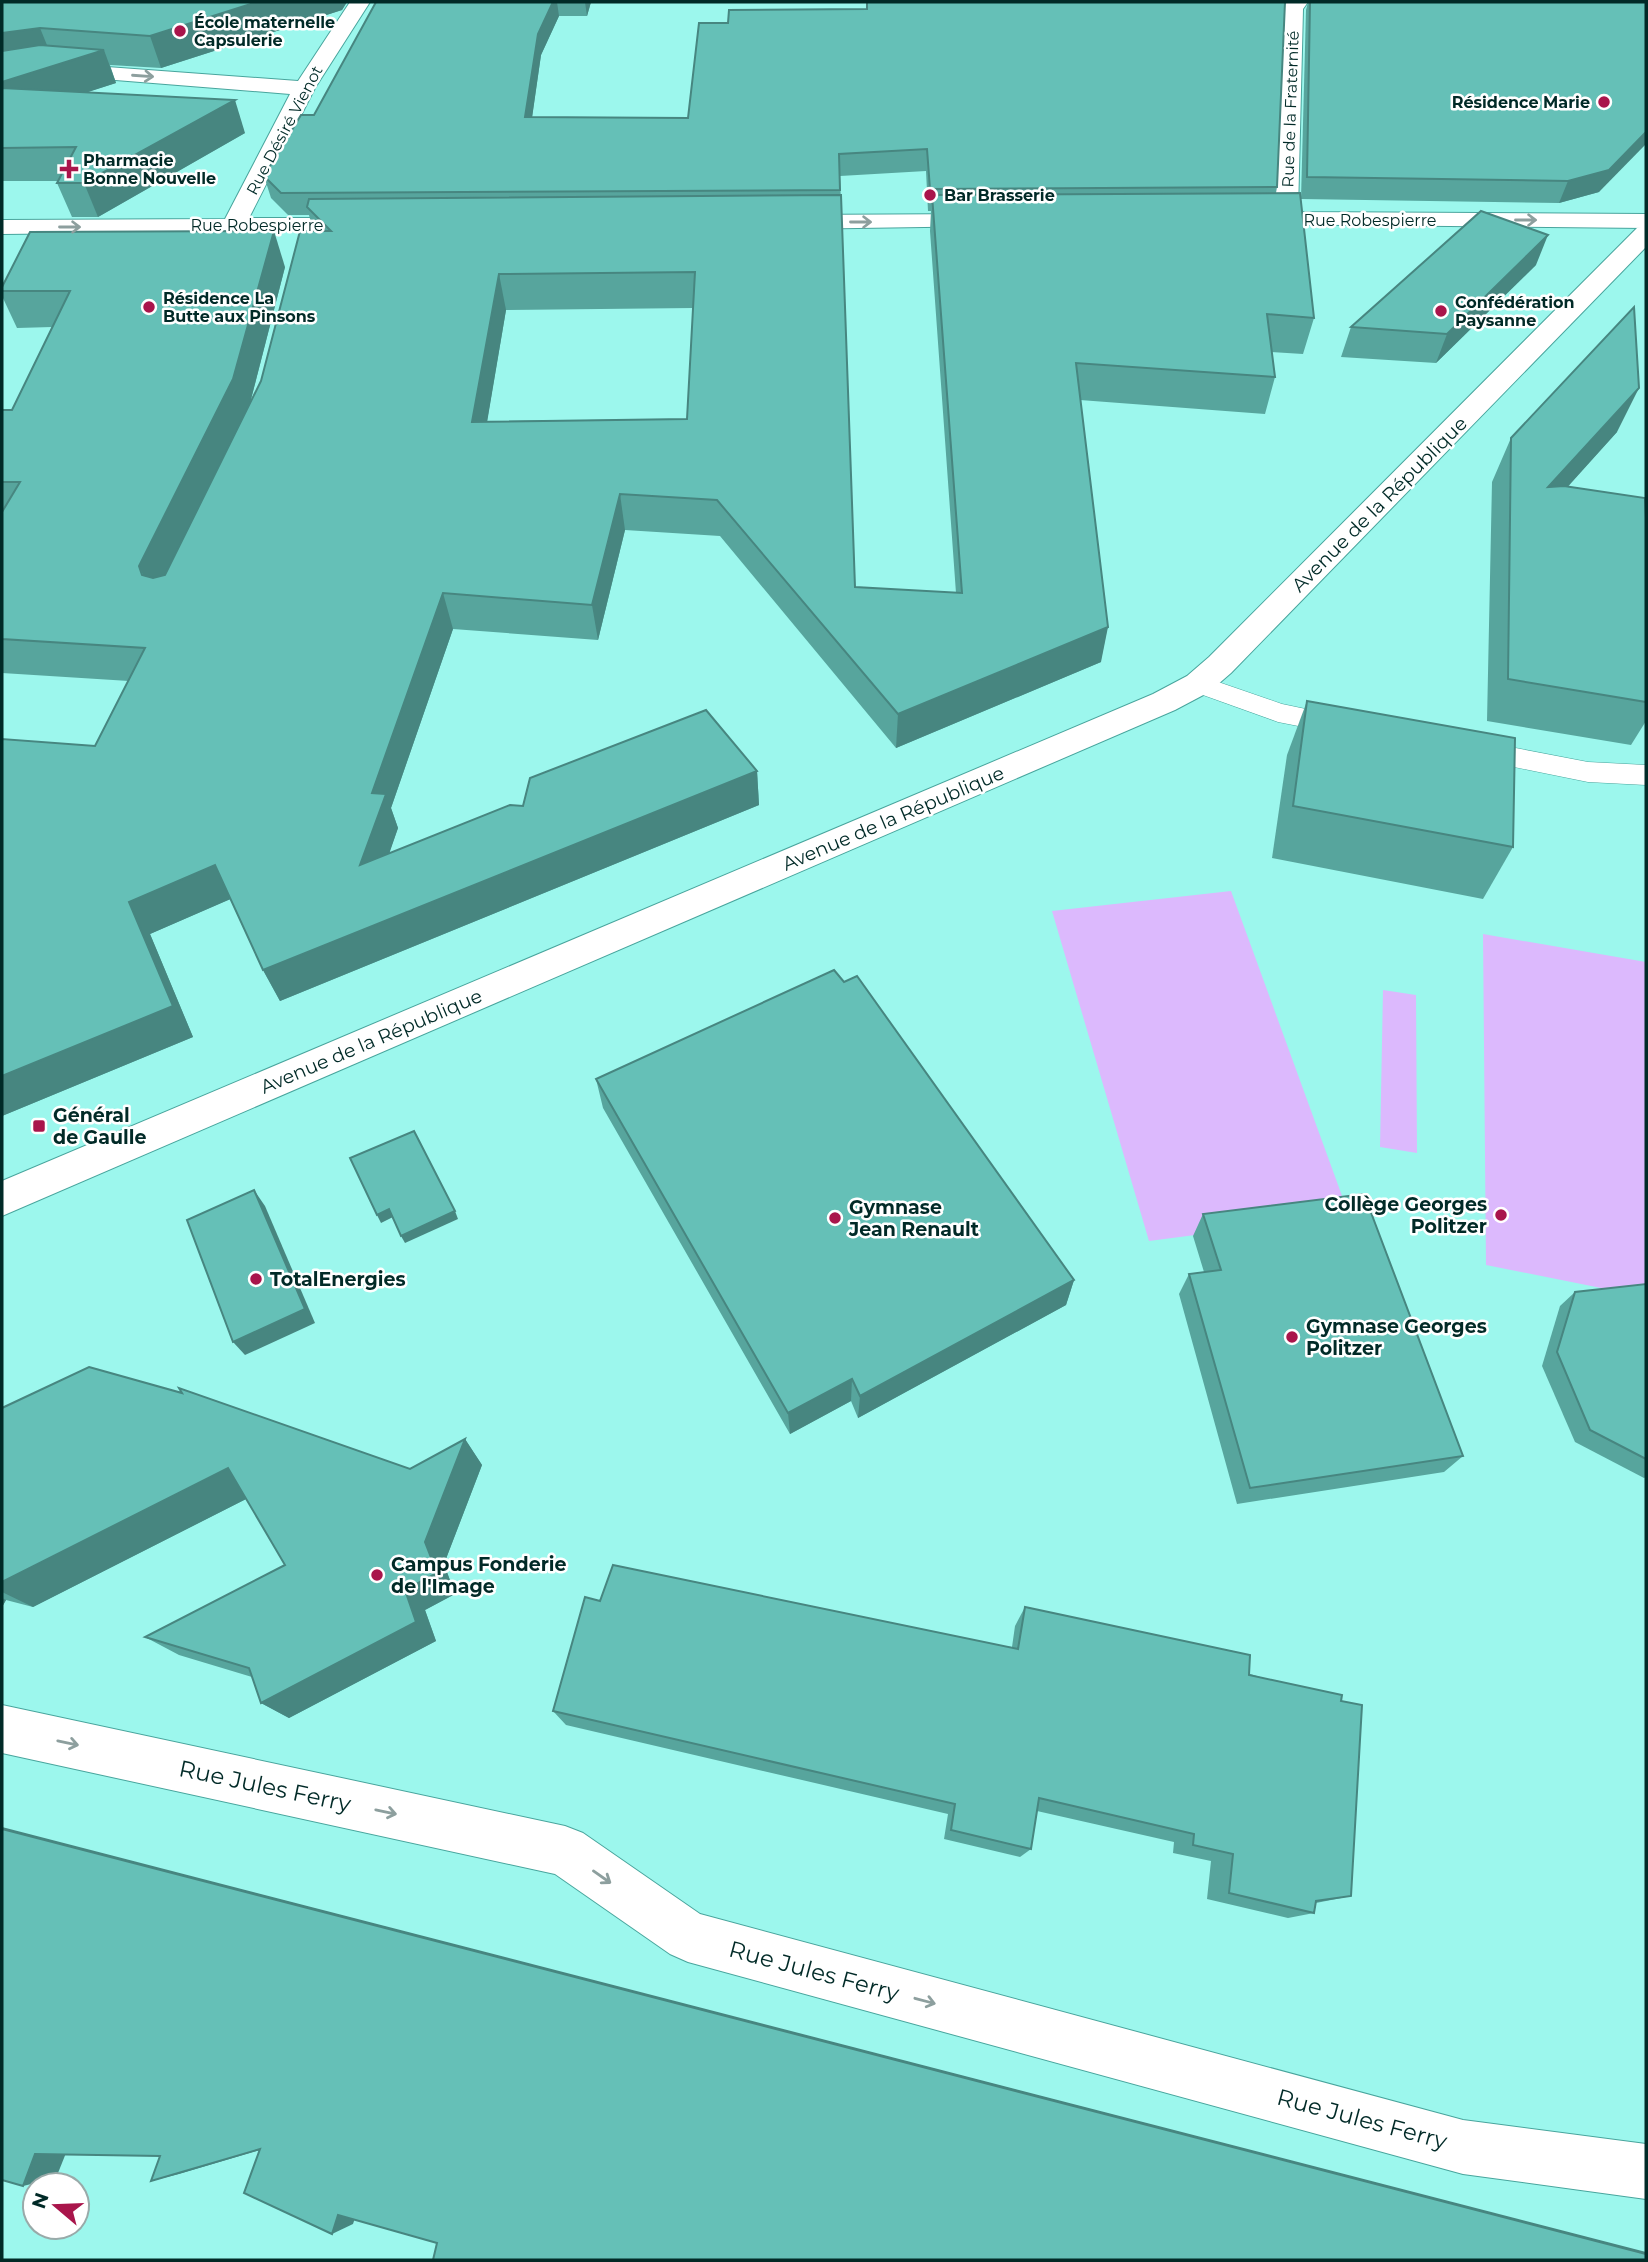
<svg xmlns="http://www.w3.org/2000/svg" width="1648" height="2262" viewBox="0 0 1648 2262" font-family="Montserrat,sans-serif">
<rect width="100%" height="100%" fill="#9cf7ed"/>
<g fill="#dcb9fd">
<polygon points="1231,891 1349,1215 1149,1241 1052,911"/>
<polygon points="1483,934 1646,962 1646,1297 1486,1265"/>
<polygon points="1383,990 1416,995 1417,1153 1380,1147"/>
</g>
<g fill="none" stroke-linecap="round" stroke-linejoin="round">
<g stroke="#48a59d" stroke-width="1">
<g id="service">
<polygon points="1198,675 1282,704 1353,719 1357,726 1353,733 1344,735 1278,722 1189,690 1185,684 1189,678"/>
<polygon points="1474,740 1588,762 1646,765 1646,785 1588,782 1465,757 1461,750 1465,743"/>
</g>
</g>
<g stroke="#48a59d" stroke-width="2">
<g id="minor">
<polygon points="350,2 370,2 315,88 249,218 363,218 372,220 375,225 372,230 2,234 2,220 225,219 290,94 53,75 2,83 2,70 53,63 298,81"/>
<polygon points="1287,2 1308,2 1303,9 1298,212 1646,214 1646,228 1241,224 1237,219 1241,214 1274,212 1283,8"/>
<polygon points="983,214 991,216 995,221 991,226 791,229 783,227 779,222 783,217 791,215"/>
<polygon points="2,1705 565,1826 583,1833 700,1914 1463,2120 1646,2144 1646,2199 1463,2174 688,1962 670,1954 555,1874 2,1753"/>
</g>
</g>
<g stroke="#48a59d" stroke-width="2">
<polygon id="secondary" points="1646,226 1646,247 1231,673 1209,692 1175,710 2,1216 2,1181 1153,694 1187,676 1209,657 1637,228"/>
</g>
<use href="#service" fill="#fff" fill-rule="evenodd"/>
<use href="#minor" fill="#fff" fill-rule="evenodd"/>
<use href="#secondary" fill="#fff" fill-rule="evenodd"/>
</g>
<g fill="#57a59d" fill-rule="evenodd">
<polygon points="2,2 347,2 342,10 161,68 110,65 116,83 87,92 245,133 98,217 72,217 57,183 59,181 2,181"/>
<path d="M 376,2 L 591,2 L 587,16 L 559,16 L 541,55 L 532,117 L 688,118 L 728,23 L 866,9 L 866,2 L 1285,2 L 1277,187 L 1276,193 L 1314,318 L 1303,354 L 1271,352 L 1275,377 L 1265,414 L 1080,400 L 1101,662 L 896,748 L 720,536 L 625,530 L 598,640 L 453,629 L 391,808 L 398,828 L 389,853 L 523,806 L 757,771 L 759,805 L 280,1001 L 263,970 L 230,899 L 150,934 L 193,1037 L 2,1116 L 95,746 L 129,681 L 2,673 L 2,410 L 12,410 L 52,327 L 17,328 L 2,296 L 2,287 L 285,267 L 250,403 L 261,381 L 313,231 L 309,215 L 288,215 L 271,198 L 264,176 L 314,115 ZM 926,171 L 928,211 L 931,211 L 930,231 L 956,593 L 855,587 L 840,176 ZM 693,308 L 687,419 L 487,421 L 506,310 Z"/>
<polygon points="1308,2 1646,2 1599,192 1559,203 1301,199 1306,10"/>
<polygon points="1536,265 1436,363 1341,357 1351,327"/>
<polygon points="1617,432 1567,487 1646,518 1646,721 1631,745 1487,721 1492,482 1511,438"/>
<polygon points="1307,701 1513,847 1483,899 1272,858 1287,755"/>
<polygon points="596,1079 1074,1280 1066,1305 858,1418 851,1401 790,1434 603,1108"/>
<polygon points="1203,1214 1463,1456 1444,1472 1237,1504 1179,1294 1189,1274 1204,1272 1193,1236"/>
<polygon points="1646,1284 1646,1477 1644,1478 1575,1442 1542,1366 1560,1306 1575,1292"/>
<polygon points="2,1408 410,1469 465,1439 482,1465 444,1564 455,1594 425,1610 436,1641 289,1718 261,1703 252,1677 179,1655 145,1637 285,1565 246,1499 33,1607 6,1600 2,1607"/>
<polygon points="600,1601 1012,1647 1015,1626 1025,1607 1341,1701 1351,1896 1316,1903 1314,1913 1288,1918 1207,1899 1211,1861 1173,1853 1174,1842 1037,1811 1031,1849 1020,1857 944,1839 948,1814 566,1725 553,1711"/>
</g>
<g fill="#478680">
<polygon points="257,2 347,2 342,10 161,68 150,36"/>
<polygon points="553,2 557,2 559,16 541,55 529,139 525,117 538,34"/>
<polygon points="585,2 591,2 587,16"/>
<polygon points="40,28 53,60 2,68 2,33"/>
<polygon points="104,50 116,83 2,120 2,82"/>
<polygon points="235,100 245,133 98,217 84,183"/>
<polygon points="1646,132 1646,144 1599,192 1559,203 1568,181"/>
<polygon points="274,231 285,267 247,415 159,610 139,566"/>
<polygon points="1548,235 1536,265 1436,363 1447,334"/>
<polygon points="499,274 506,310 481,458 472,422"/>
<polygon points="1639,388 1617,432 1528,531 1548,487"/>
<polygon points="620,494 625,530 598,640 592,605"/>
<polygon points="443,593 453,629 391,808 398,828 374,898 360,865 372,793"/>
<polygon points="1108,627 1101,662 896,748 898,714"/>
<polygon points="757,771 759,805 280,1001 263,970"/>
<polygon points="215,865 233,898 150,934 193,1037 2,1116 2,1076 129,902"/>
<polygon points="254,1190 265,1206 315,1323 245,1355 233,1342"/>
<polygon points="389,1209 393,1217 381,1223 377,1215"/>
<polygon points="455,1211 458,1219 405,1243 401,1236"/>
<polygon points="1074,1280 1066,1305 858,1418 860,1396"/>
<polygon points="852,1379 851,1401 790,1434 788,1413"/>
<polygon points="465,1439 482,1465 444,1564 455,1594 425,1610 436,1641 289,1718 261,1703 405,1590 425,1542"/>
<polygon points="228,1468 256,1494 33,1607 2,1592 2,1582"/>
<polygon points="2,1598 6,1600 2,1607"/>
<polygon points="2,1827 1646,2252 1646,2254 2,1829"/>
<polygon points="283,2143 179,2174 151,2181 260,2149"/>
<polygon points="68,2148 56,2178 23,2186 35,2154"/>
<polygon points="359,2206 353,2224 332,2234 338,2215"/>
</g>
<g fill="#65c0b7" stroke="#478680" stroke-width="2" fill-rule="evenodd">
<polygon points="2,2 257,2 150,36 40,28 2,33"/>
<polygon points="376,2 553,2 538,34 525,117 688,118 699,23 728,23 729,10 867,9 867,2 1285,2 1277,187 930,189 927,149 839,154 840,190 281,193 264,176 301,115 314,115"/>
<polygon points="1310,2 1646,2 1646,132 1609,170 1568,181 1307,177"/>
<polygon points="40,45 104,50 2,82 2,51"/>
<polygon points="2,88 235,100 84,183 57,183 76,147 2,148"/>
<path d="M 1300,193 L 1314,318 L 1267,314 L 1275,377 L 1076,363 L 1108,627 L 898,714 L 717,500 L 620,494 L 592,605 L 443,593 L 372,793 L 386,794 L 360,865 L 510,805 L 523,806 L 530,778 L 706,710 L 757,771 L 263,970 L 215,865 L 129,902 L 173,1006 L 2,1076 L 2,739 L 95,746 L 145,648 L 2,639 L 2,512 L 20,482 L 2,482 L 2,410 L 12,410 L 70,291 L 2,291 L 2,287 L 30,232 L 274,231 L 233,379 L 139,566 L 142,575 L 153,578 L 165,575 L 261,381 L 300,231 L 331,231 L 307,207 L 309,199 L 841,195 L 855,587 L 962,593 L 932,195 ZM 695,272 L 687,419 L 472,422 L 499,274 Z"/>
<polygon points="1481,211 1548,235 1447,334 1351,327"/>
<polygon points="1634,307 1639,388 1548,487 1564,486 1645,498 1646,518 1646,702 1508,679 1511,438"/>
<polygon points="1307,701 1515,738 1513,847 1293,806"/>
<polygon points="834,970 844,982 857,976 1074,1280 860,1396 852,1379 788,1413 596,1079"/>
<polygon points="414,1131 455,1211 401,1236 389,1209 377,1215 350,1158"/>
<polygon points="254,1190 305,1309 233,1342 187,1220"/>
<polygon points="1364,1194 1463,1456 1250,1488 1189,1274 1221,1270 1203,1214"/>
<polygon points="1646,1284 1646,1459 1590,1430 1557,1352 1575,1292"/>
<polygon points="89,1367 182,1393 179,1388 410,1469 465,1439 425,1542 437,1573 405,1590 416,1622 261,1703 249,1668 145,1637 285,1565 228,1468 2,1582 2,1408"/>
<polygon points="613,1565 1018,1649 1025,1607 1250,1655 1249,1675 1342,1695 1341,1701 1362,1705 1351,1896 1316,1901 1314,1913 1229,1893 1233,1854 1193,1845 1194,1834 1039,1798 1031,1849 951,1830 955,1804 553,1711 585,1597 600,1601"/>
<polygon points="2,1829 1646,2254 1646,2260 433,2260 437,2243 338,2215 332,2234 244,2193 260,2149 151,2181 160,2156 35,2154 23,2186 2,2180"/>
</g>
<defs><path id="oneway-shaft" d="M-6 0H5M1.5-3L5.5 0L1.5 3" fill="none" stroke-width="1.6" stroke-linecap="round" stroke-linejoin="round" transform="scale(1.75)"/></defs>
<g stroke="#8d9f9e">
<use href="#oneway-shaft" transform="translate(143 76) rotate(4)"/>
<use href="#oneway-shaft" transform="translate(1526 220)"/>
<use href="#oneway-shaft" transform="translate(861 222)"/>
<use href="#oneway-shaft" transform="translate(70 227)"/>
<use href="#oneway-shaft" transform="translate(68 1743) rotate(12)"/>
<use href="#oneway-shaft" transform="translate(386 1812) rotate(12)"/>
<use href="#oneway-shaft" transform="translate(602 1877) rotate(35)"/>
<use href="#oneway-shaft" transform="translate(925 2001) rotate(15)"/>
</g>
<g fill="#a9154b" stroke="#fff" stroke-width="2.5">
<circle cx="180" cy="31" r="7"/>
<circle cx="1604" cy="102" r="7"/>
<path d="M65.5 158.5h7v7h7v7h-7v7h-7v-7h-7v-7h7z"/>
<circle cx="930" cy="195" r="7"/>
<circle cx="149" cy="307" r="7"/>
<circle cx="1441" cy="311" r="7"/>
<rect x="32" y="1119" width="14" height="14" rx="3.5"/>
<circle cx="1501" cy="1215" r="7"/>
<circle cx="835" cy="1218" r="7"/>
<circle cx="256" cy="1279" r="7"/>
<circle cx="1292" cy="1337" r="7"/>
<circle cx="377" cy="1575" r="7"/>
</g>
<g text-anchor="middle" stroke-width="5" stroke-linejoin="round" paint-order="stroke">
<g font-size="16" font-weight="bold" fill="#012a27" stroke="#fff" text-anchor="start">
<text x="194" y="28">École maternelle<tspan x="194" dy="18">Capsulerie</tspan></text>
<text x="1590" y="108" text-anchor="end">Résidence Marie</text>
<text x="83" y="166">Pharmacie<tspan x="83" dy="18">Bonne Nouvelle</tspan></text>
<text x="944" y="201">Bar Brasserie</text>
<text x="163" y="304">Résidence La<tspan x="163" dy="18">Butte aux Pinsons</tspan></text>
<text x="1455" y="308">Confédération<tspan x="1455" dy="18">Paysanne</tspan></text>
</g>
<g font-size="16" fill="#012a27" stroke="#fff">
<text transform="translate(1290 109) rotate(-88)" y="6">Rue de la Fraternité</text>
<text transform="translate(284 130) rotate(-62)" y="6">Rue Désiré Vienot</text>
<text x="1370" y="226">Rue Robespierre</text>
<text x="257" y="231">Rue Robespierre</text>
</g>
<g font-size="19" fill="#012a27" stroke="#fff">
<text transform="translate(1379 504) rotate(-45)" y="7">Avenue de la République</text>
<text transform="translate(893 818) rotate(-23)" y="7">Avenue de la République</text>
<text transform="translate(371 1041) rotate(-23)" y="7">Avenue de la République</text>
</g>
<g font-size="19" font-weight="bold" fill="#012a27" stroke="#fff" text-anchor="start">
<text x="53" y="1122">Général<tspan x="53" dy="22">de Gaulle</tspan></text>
<text x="1487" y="1211" text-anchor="end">Collège Georges<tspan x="1487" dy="22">Politzer</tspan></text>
<text x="849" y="1214">Gymnase<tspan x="849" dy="22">Jean Renault</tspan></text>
<text x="270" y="1286">TotalEnergies</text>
<text x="1306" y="1333">Gymnase Georges<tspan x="1306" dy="22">Politzer</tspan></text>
<text x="391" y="1571">Campus Fonderie<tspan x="391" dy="22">de l'Image</tspan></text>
</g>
<g font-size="23" fill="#012a27" stroke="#fff">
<text transform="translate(265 1786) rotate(12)" y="8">Rue Jules Ferry</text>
<text transform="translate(814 1971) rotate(15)" y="8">Rue Jules Ferry</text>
<text transform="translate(1362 2119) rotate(15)" y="8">Rue Jules Ferry</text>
</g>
</g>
<rect width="1648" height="2262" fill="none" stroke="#012a27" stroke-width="7"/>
<g transform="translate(56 2206) rotate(289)"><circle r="33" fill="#ffffff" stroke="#99aaa9" stroke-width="2"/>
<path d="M0-5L12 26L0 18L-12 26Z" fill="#a9154b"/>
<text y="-10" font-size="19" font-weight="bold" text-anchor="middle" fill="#012a27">N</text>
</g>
</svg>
